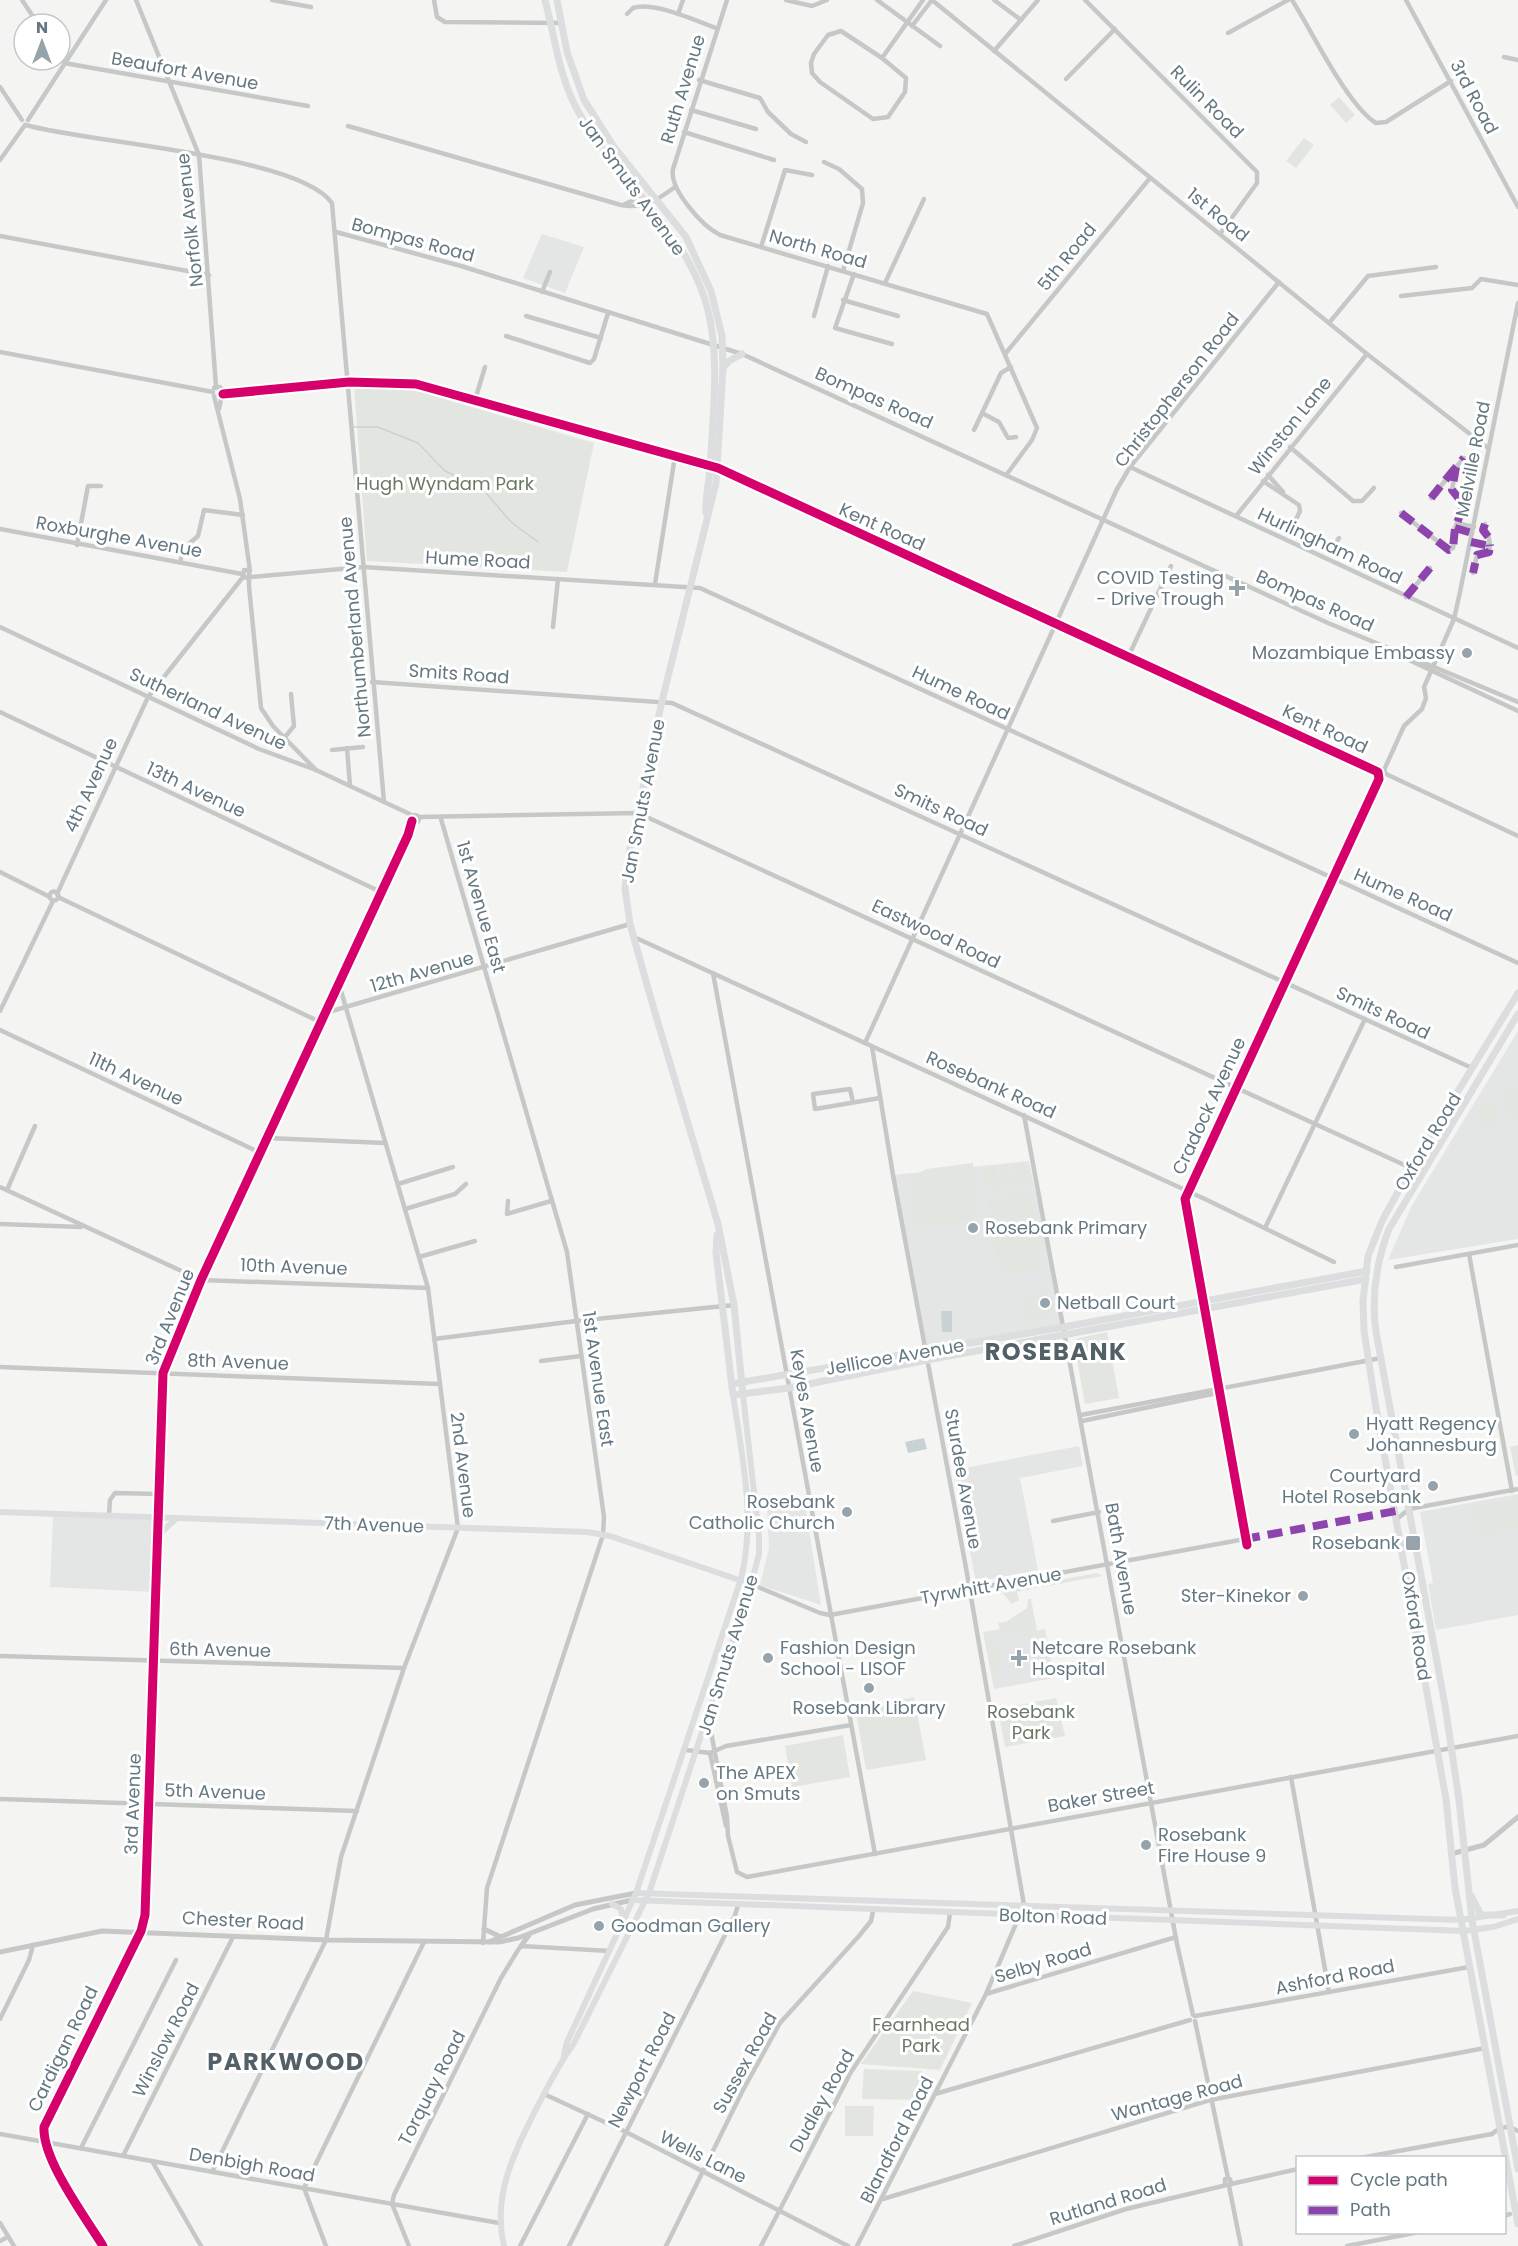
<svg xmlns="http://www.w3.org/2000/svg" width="1518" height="2246" viewBox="0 0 1518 2246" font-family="Poppins,sans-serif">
<rect width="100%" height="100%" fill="#f4f4f3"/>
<g fill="#e4e5e5">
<polygon points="542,234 584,247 565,293 523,278"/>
<polygon points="1518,1031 1518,1239 1388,1260 1411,1207"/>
<polygon points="1029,1161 1064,1327 926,1351 893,1175"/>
<polygon points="1079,1446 1083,1466 1020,1478 1038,1570 976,1582 954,1470"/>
<polygon points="1518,1494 1518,1615 1436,1630 1428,1584 1433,1583 1420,1512"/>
<polygon points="804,1499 821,1605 760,1585 769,1548 767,1506"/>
<polygon points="53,1517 157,1519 154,1592 50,1587"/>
<polygon points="1001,1629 1003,1637 1045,1629 1054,1678 994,1689 983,1632"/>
</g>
<g fill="#e3e6e0">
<polygon points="1339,97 1355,115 1346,123 1330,105"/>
<polygon points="1304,138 1314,145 1296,168 1286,161"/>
<polygon points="354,386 400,386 594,443 567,572 367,561"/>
<polygon points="1518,1090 1518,1117 1509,1118 1505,1092"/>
<polygon points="1494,1101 1497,1127 1482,1129 1480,1103"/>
<polygon points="1025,1162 1030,1184 1018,1187 1014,1164"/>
<polygon points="973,1163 973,1221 916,1225 908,1178 927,1169"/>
<polygon points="1010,1165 1013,1186 1003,1188 1000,1166"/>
<polygon points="995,1167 999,1189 989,1190 985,1169"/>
<polygon points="1030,1192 1044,1268 1000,1273 987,1200"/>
<polygon points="1048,1289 1053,1316 1042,1318 1036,1291"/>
<polygon points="1033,1293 1038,1319 1026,1321 1022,1295"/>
<polygon points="1107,1332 1119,1398 1085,1404 1074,1343 1078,1338"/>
<polygon points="1518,1445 1518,1475 1516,1476 1510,1447"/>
<polygon points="1518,1498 1518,1528 1480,1535 1474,1506"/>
<polygon points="1097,1573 1102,1576 1042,1587 1042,1583"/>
<polygon points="1039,1584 1040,1587 1017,1592 1019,1600 1012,1604 1001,1591"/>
<polygon points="1028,1599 1031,1599 1037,1631 1002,1637 998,1623 1006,1622 1027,1608"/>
<path d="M 984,1636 L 991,1636 C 997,1643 1002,1673 994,1682 Z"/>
<polygon points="914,1697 926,1760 866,1770 855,1707"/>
<polygon points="1056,1698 1065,1736 1005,1747 998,1709"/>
<polygon points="843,1735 850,1777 792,1787 785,1746"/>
<polygon points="913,1991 972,2003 940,2070 861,2064"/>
<polygon points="864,2069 922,2071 920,2100 862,2099"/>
<polygon points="845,2106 874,2106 873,2136 845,2136"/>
</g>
<g fill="#c8d2d4">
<polygon points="941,1311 952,1311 952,1332 942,1332"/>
<polygon points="924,1438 927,1449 908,1453 905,1442"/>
</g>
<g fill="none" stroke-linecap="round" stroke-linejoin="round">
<polyline stroke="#c8d2d4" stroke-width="1.5" points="353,427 378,427 418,443 445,471 481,487 511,522 538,542"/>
<g stroke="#c6c8c8" stroke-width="4.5">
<polyline points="22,0 38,24"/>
<polyline points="136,0 199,155 216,387"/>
<polyline points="272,0 311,7"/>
<polyline points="434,0 437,17 445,22 561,23"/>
<path d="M 727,0 L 673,169 C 669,189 702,226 720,235 L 987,314 L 1037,428 L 1032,440 L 1007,474"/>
<polyline points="786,0 812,6 827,0"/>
<polyline points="877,0 940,46"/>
<polyline points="932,0 1367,354 1488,448"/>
<polyline points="994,0 1021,20"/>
<polyline points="1085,0 1257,172 1257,183 1220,234"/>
<path d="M 1292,0 C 1312,31 1347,105 1376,123 L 1386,122 L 1451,81"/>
<polyline points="1406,0 1518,207"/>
<path d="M 627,14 L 633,8 C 654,1 696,21 716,28"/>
<polyline points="678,14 683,0"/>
<polyline points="912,26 932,0"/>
<polygon points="841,31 882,58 906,78 905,92 888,117 873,119 820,82 812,73 811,63 814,54 828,35"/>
<polyline points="1228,33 1288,0"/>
<polyline points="994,51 1038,0"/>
<polyline points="60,56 64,63 308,106"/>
<polyline points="1504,57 1518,60"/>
<polyline points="882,58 923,0"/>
<polyline points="1066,79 1115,29"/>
<polyline points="699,80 760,98 768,112 791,134 806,142"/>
<polyline points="0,87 22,120"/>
<polyline points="691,110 756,129"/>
<polyline points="28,120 106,0"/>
<path d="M 26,125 C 88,143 298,155 332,203 L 384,802"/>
<path d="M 348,126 L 621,205 C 644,209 656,201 675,187"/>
<polyline points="684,132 774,160"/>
<polyline points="0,160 25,125"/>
<polyline points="824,162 839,169 862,189 863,203 843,271"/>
<polyline points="623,205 634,200 637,191"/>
<polyline points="336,232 461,266 742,354 1328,623 1518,702"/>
<polyline points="0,236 209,275"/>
<polyline points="761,247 785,170 812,175"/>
<polyline points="854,274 835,328 892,344"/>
<polyline points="885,283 924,199"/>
<polyline points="542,292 550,272"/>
<polyline points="1401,296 1472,288 1481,279 1518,285"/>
<polyline points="843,300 898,316"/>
<polyline points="1518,303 1460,592 1454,619 1424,687 1426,698 1422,709 1404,726 1384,770 1386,774 1518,836"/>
<polyline points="526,316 601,338"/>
<polyline points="814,316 828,266"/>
<polyline points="1329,323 1368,276 1436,267"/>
<polyline points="506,336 590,363 594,359 608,313"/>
<polyline points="0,352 213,392"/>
<polyline points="1005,354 1150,178"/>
<polyline points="214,388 220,387 223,390 219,409"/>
<polyline points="223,394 349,382 416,384 718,468 1378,772 1379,779 1185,1199 1247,1545"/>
<polyline points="214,396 240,499 250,571"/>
<polyline points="475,400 485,367"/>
<polyline points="982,413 999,422 1008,438 1016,437"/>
<polyline points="974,430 1001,373 1011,367"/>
<polyline points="1290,447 1353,501 1362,501 1374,488"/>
<polyline points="1130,467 1518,648"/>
<polyline points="1268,475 1283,492"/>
<polyline points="1263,481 1299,505 1300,511 1292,528 1295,534 1331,551 1339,538"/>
<polyline points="1431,498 1454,470"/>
<polyline points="1401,513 1449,550 1453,548 1455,528 1464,505 1452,490 1456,467 1464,458"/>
<polyline points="1236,516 1367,354"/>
<polyline points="1457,523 1474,527"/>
<polyline points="1485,524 1483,530 1489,538 1490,546"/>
<polyline points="1455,528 1472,533"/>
<polyline points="0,529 242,574"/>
<polyline points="1471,542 1490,546 1489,552 1477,555 1473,573"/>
<polyline points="77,545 88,486 101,486"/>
<polyline points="180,562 184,548 198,536 204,510 243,515"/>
<polyline points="250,577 363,567 700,588 1518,963"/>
<polyline points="249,578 243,577 244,570 249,570 249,586 261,708 273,726 316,770"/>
<polyline points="655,584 675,456"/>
<polyline points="1406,597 1430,568"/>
<polyline points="0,627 259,749 316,770 414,816"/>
<polyline points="553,627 558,579"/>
<polyline points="1381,647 1518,711"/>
<polyline points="1128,657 1171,566"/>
<polyline points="372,682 672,703 1472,1068"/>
<polyline points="0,712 381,892"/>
<polyline points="285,737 294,726 291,694"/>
<polyline points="347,748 350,786"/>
<polyline points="332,750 363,747"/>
<circle cx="415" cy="819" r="4"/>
<polyline points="419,817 638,813 1411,1168"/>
<polyline points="441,819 567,1252 604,1517 603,1535 487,1888 483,1943"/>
<polyline points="0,872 50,897"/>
<circle cx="54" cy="896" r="4.5"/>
<polyline points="57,894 148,697 243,577"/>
<polyline points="58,897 320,1022"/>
<polyline points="634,937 1207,1200 1334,1262"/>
<polyline points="713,973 875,1854"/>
<polyline points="0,1011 53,901"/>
<polyline points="325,1013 630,924"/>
<polyline points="0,1030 261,1153"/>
<polyline points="865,1043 1117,489 1130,467 1279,282"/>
<polyline points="853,1102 850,1089 813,1094 815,1109 880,1098"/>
<polyline points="1024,1115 1177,1944 1193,2015"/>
<polyline points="267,1138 385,1143"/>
<polyline points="398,1184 453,1167"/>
<polyline points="0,1187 201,1280 428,1288"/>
<polyline points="7,1190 35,1126"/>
<polyline points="508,1201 507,1214 551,1201"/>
<polyline points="405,1209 455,1194 466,1184"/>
<polyline points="0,1224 81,1227"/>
<polyline points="1265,1228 1365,1019"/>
<polyline points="1469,1254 1512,1491"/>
<polyline points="419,1257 475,1241"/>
<polyline points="1396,1267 1518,1245"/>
<polyline points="434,1339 576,1321 734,1305"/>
<polyline points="541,1361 581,1356"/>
<polyline points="0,1367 439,1384"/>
<polyline points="1081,1415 1381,1358"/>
<polyline points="1082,1421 1222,1392"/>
<polyline points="109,1515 110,1500 115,1493 159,1494"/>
<polyline points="1397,1519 1409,1509 1518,1489"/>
<polyline points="1053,1521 1099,1512"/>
<polyline points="751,1584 820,1613 830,1615 1245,1539"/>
<polyline points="0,1656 404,1668"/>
<polyline points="708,1716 727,1817 728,1836 737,1872 747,1877 1518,1736"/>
<polyline points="686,1750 710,1753 726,1746 851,1725"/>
<polyline points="710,1753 726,1826"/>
<polyline points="1291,1777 1329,1992"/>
<polyline points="0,1799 357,1811"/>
<polyline points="986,1994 1176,1937"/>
<polyline points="1195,2016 1469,1967"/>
<polyline points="0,2019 29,1960 33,1945"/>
<polyline points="1195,2021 1228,2178"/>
<polyline points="544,2094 626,2132 848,2246"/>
<polyline points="935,2094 1190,2020"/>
<polyline points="0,2134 499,2223"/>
<path d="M 1492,2134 C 1501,2126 1508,2125 1518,2131"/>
<polyline points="81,2148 176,1960"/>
<polyline points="123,2156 233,1937"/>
<polyline points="1360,2158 1492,2134"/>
<polyline points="152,2161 201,2246"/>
<polyline points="212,2172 326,1940 341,1857 404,1668 458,1528 428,1288 339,984"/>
<polyline points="1231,2184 1298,2169"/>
<polyline points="1229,2186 1241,2246"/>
<polyline points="883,2199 1210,2100 1485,2048"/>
<polyline points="1504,2216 1510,2214"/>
<polyline points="0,2223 14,2246"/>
<polyline points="0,2241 8,2237"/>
<path d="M 103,2246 C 85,2217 42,2159 44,2127 L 141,1931 L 145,1915 L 163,1373 L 201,1280 L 408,835 L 412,821"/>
<polyline points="326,2246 304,2188 424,1942"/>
<polyline points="409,2246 392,2204 394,2195 501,1978 518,1950 521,1946 610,1951"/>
<polyline points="520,2246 588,2114"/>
<polyline points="569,2246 735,1915 738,1905"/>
<polyline points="666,2246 743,2090 780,2023 859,1936 871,1921 873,1911"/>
<polyline points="761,2246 851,2072 948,1927 950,1913"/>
<polyline points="857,2246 986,1994 1024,1905 966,1568 893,1175 872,1047"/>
<polyline points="1014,2246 1126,2209 1231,2184 1230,2179 1225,2179 1225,2185"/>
<polyline points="1347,2246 1419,2232"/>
</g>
<g stroke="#c6c8c8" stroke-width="5">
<polyline points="1451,1854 1484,1845 1518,1817"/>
<polyline points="484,1929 499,1936"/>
<polyline points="489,1942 575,1905 636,1893"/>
<polyline points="521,1946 529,1935"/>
<polyline points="0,1952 102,1931 326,1940 499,1942 518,1938 593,1909 632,1900"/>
</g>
<g stroke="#dcddde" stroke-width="6">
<polyline points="0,1512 587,1532 610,1536 751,1584"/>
<polyline points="158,1535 177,1518"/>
<polyline points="636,1893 1461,1920 1518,1911"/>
<polyline points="632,1900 1464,1931 1493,1927 1518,1919"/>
<polyline points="612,1904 621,1909 623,1921"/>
<path d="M 564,2055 L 567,2042 L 636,1893 L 741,1579 C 756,1518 742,1456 733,1395"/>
<path d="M 504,2246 C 492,2196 514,2153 536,2109 C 548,2087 558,2065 573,2045 L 649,1893 L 751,1584 L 759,1554 L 759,1536 L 743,1395"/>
</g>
<g stroke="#dcddde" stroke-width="7">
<path d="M 545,0 C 555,38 559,78 579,113 C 617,180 680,222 705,300 C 721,350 713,416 710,468 C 709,483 705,498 706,513"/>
<polyline points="557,0 567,52 584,100 614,147 686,237 711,291 722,336 723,368 716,483 662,701 629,853 625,889 630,924 653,1006 718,1224 734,1305 743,1395"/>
<polyline points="723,368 729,361 742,354"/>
<polyline points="1518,993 1411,1168 1382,1221 1368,1256 1363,1301 1364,1331 1375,1402 1446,1799 1455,1888 1518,2224"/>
<path d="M 1518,1014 L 1389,1229 C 1376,1263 1371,1296 1376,1332 L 1445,1705 L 1459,1800 L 1472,1920 L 1518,2169"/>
<polyline points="717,1235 716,1253 733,1395 789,1388 927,1360 1366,1279"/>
<polyline points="737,1383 1064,1327 1367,1271"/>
<polyline points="1471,1896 1481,1915 1503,1915"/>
</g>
<g stroke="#8e44ad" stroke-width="8" stroke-dasharray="15 8" stroke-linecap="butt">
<polyline points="1431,498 1456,467"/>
<polyline points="1401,513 1449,550 1453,548 1455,528 1464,505 1452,490 1456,467 1464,458"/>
<polyline points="1485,524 1483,530 1489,538 1490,546"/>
<polyline points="1455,528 1472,533"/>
<polyline points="1471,542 1490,546 1489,552 1477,555 1473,573"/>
<polyline points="1406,597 1430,568"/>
<polyline points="1245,1539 1396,1511"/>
</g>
<g stroke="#fff" stroke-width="13">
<g id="cycleway">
<polyline points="223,394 349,382 416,384 718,468 1378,772 1379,779 1185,1199 1247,1545"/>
<path d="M 103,2246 C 85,2217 42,2159 44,2127 L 141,1931 L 145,1915 L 163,1373 L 201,1280 L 408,835 L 412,821"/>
</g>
</g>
<use href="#cycleway" stroke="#d6006c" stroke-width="9"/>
</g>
<g fill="#97a3aa" stroke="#fff" stroke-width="2">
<path d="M1234 579h6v6h6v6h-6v6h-6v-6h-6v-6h6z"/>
<circle cx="1467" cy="653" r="6"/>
<circle cx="973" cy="1228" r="6"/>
<circle cx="1045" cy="1303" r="6"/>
<circle cx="1354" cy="1434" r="6"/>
<circle cx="1433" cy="1486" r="6"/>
<circle cx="847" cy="1512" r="6"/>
<rect x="1405" y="1535" width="16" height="16" rx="3"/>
<circle cx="1303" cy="1596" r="6"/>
<circle cx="768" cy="1658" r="6"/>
<path d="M1016 1649h6v6h6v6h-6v6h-6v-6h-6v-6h6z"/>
<circle cx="869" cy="1688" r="6"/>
<circle cx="704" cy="1783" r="6"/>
<circle cx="1146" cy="1845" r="6"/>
<circle cx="599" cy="1926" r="6"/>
</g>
<g text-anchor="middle" stroke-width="6" stroke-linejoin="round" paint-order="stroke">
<g font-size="18" fill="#657882" stroke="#fff">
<text transform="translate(185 71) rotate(10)" y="6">Beaufort Avenue</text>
<text transform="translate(683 89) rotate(-73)" y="6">Ruth Avenue</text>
<text transform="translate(1474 97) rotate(62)" y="6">3rd Road</text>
<text transform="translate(1207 102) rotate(45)" y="6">Rulin Road</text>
<text transform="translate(632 186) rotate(54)" y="6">Jan Smuts Avenue</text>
<text transform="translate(1218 215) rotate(39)" y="6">1st Road</text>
<text transform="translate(190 220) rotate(-96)" y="6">Norfolk Avenue</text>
<text transform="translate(413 240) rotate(15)" y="6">Bompas Road</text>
<text transform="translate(818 249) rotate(16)" y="6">North Road</text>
<text transform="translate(1067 257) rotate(-51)" y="6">5th Road</text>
<text transform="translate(1177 390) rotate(-52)" y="6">Christopherson Road</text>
<text transform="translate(874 398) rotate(24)" y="6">Bompas Road</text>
<text transform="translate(1290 426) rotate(-51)" y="6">Winston Lane</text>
<text transform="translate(1473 459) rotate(-79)" y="6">Melville Road</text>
<text transform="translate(882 527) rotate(24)" y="6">Kent Road</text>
<text transform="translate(119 537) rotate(10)" y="6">Roxburghe Avenue</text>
<text transform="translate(1330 546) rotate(25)" y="6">Hurlingham Road</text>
<text transform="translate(478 560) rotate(3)" y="6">Hume Road</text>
<text transform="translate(1315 601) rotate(24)" y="6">Bompas Road</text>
<text transform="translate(355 627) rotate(-95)" y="6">Northumberland Avenue</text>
<text transform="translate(459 674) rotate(4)" y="6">Smits Road</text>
<text transform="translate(961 693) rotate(25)" y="6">Hume Road</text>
<text transform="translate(208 709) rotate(25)" y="6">Sutherland Avenue</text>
<text transform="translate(1325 729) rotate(25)" y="6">Kent Road</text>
<text transform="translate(91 785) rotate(-65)" y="6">4th Avenue</text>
<text transform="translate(196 790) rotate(25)" y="6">13th Avenue</text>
<text transform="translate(643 801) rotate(-79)" y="6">Jan Smuts Avenue</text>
<text transform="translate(941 810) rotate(25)" y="6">Smits Road</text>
<text transform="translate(1403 895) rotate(24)" y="6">Hume Road</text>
<text transform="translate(481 907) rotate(74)" y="6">1st Avenue East</text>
<text transform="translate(936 934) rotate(25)" y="6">Eastwood Road</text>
<text transform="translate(422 972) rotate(-16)" y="6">12th Avenue</text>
<text transform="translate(1383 1013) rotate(25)" y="6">Smits Road</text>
<text transform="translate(136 1079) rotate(25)" y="6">11th Avenue</text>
<text transform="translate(991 1085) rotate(24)" y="6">Rosebank Road</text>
<text transform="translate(1209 1106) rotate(-65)" y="6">Cradock Avenue</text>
<text transform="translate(1428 1142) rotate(-59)" y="6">Oxford Road</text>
<text transform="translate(294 1267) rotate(2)" y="6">10th Avenue</text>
<text transform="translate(170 1317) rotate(-68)" y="6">3rd Avenue</text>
<text transform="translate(895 1357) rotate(-10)" y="6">Jellicoe Avenue</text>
<text transform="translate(238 1362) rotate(2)" y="6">8th Avenue</text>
<text transform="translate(598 1379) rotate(82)" y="6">1st Avenue East</text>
<text transform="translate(807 1411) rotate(80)" y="6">Keyes Avenue</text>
<text transform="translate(463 1465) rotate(83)" y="6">2nd Avenue</text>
<text transform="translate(963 1479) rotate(80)" y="6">Sturdee Avenue</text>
<text transform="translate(374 1525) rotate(2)" y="6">7th Avenue</text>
<text transform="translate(1121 1559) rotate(80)" y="6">Bath Avenue</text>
<text transform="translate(991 1586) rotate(-10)" y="6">Tyrwhitt Avenue</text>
<text transform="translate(1416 1626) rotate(81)" y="6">Oxford Road</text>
<text transform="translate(220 1650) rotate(1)" y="6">6th Avenue</text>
<text transform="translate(728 1655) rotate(-73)" y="6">Jan Smuts Avenue</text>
<text transform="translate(215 1792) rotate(2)" y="6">5th Avenue</text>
<text transform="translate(1101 1797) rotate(-10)" y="6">Baker Street</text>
<text transform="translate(133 1804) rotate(-88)" y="6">3rd Avenue</text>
<text transform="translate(1053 1917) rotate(2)" y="6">Bolton Road</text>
<text transform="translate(243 1921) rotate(3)" y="6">Chester Road</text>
<text transform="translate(1043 1963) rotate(-17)" y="6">Selby Road</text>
<text transform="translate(1335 1977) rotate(-11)" y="6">Ashford Road</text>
<text transform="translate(166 2040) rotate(-63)" y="6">Winslow Road</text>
<text transform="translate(63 2049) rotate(-64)" y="6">Cardigan Road</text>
<text transform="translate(745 2063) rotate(-61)" y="6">Sussex Road</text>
<text transform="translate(642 2070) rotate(-63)" y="6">Newport Road</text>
<text transform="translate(432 2088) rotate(-63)" y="6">Torquay Road</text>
<text transform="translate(1177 2098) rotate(-15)" y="6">Wantage Road</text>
<text transform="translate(822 2101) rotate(-61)" y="6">Dudley Road</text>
<text transform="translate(897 2140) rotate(-63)" y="6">Blandford Road</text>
<text transform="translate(703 2157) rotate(27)" y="6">Wells Lane</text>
<text transform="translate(252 2165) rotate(10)" y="6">Denbigh Road</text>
<text transform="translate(1108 2202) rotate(-17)" y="6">Rutland Road</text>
</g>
<g font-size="18" fill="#6a7964" stroke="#fff">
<text x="445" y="490">Hugh Wyndam Park</text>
<text x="1031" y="1718">Rosebank<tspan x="1031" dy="21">Park</tspan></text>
<text x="921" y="2031">Fearnhead<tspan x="921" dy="21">Park</tspan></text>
</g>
<g font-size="18" fill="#657882" stroke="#fff" text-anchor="start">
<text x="1224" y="584" text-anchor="end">COVID Testing<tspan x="1224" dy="21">- Drive Trough</tspan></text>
<text x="1455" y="659" text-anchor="end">Mozambique Embassy</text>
<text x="985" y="1234">Rosebank Primary</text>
<text x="1057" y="1309">Netball Court</text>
<text x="1366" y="1430">Hyatt Regency<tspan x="1366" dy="21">Johannesburg</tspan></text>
<text x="1421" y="1482" text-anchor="end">Courtyard<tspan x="1421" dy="21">Hotel Rosebank</tspan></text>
<text x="835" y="1508" text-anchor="end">Rosebank<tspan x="835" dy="21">Catholic Church</tspan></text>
<text x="1400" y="1549" text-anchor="end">Rosebank</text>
<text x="1291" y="1602" text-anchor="end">Ster-Kinekor</text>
<text x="780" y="1654">Fashion Design<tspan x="780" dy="21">School - LISOF</tspan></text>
<text x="1032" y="1654">Netcare Rosebank<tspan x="1032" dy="21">Hospital</tspan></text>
<text x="869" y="1714" text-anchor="middle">Rosebank Library</text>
<text x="716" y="1779">The APEX<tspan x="716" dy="21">on Smuts</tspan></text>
<text x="1158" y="1841">Rosebank<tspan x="1158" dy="21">Fire House 9</tspan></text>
<text x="611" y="1932">Goodman Gallery</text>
</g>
<g font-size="24" font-weight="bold" letter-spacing="1.5" fill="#536067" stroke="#fff">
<text x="1056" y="1360">ROSEBANK</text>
<text x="286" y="2070">PARKWOOD</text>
</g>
</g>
<rect x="1296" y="2156" width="210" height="78" fill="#ffffff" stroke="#c1c9cd" stroke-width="1.5"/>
<rect x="1308" y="2176" width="30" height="9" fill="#d6006c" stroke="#c1c9cd" stroke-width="1.5"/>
<text x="1350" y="2186" font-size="18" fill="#657882">Cycle path</text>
<rect x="1308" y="2206" width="30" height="9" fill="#8e44ad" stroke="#c1c9cd" stroke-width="1.5"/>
<text x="1350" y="2216" font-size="18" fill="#657882">Path</text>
<g transform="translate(42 42)"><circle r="28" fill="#ffffff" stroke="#c1c9cd" stroke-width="1.5"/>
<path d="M0-4.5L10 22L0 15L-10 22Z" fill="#97a3aa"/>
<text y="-9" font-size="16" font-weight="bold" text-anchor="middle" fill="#657882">N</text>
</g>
</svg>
